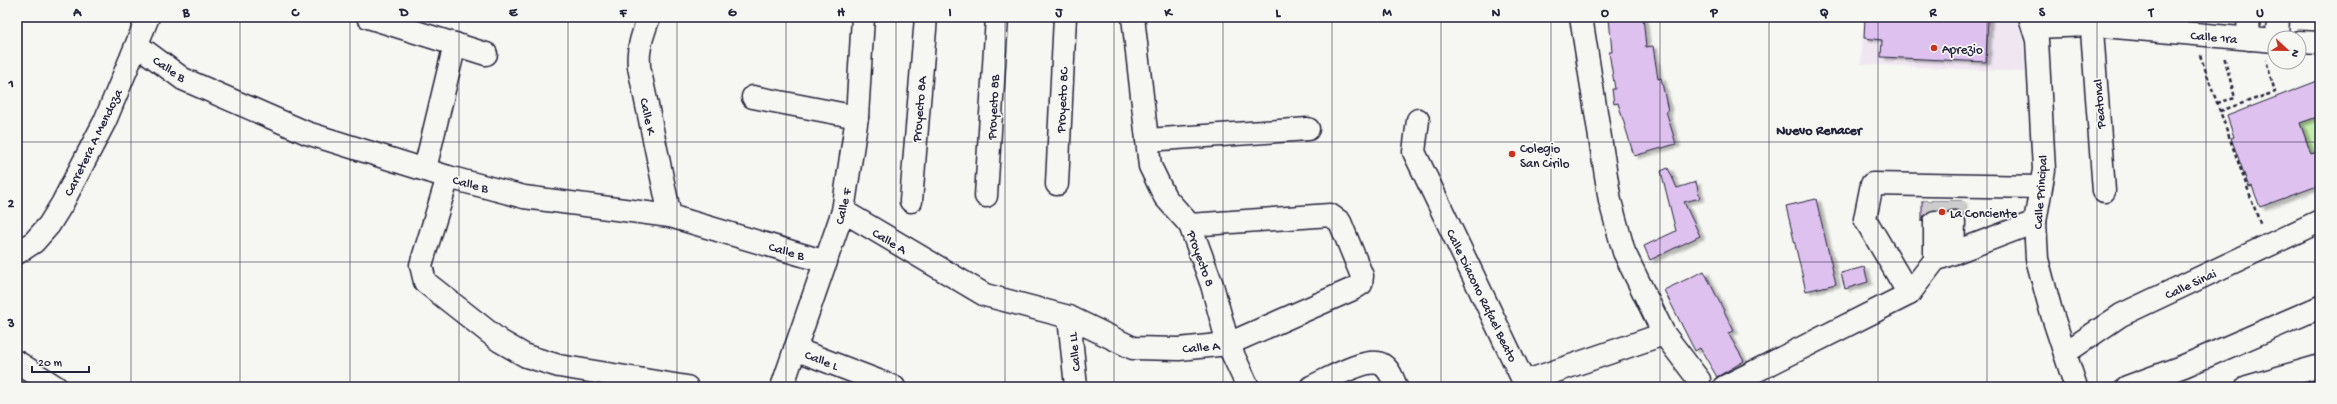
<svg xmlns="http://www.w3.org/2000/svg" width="2337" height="404" viewBox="0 0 2337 404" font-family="'Gochi Hand',sans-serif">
<defs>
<filter id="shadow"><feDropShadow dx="4.5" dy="2.5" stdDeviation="1" flood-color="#0004"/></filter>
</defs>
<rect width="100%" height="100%" fill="#f6f6f2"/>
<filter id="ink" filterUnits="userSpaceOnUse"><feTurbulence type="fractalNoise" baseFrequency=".025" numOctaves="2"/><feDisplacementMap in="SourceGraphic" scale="8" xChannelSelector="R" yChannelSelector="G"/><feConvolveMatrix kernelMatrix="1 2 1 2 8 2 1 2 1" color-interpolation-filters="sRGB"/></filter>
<g filter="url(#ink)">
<polygon fill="#efe6f1" points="1864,17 2017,17 2022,33 2026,72 1861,64"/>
<polygon fill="#c3edaa" stroke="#728872" points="2320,116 2320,151 2311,154 2300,123"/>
<g fill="#dec1ef" stroke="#22223b" filter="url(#shadow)">
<polygon points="1643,17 1646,47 1653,46 1658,79 1661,78 1668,111 1666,111 1676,144 1634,156 1618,103 1614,104 1612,89 1615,89 1609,52 1612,52 1609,18"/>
<polygon points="1865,17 1988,17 1986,62 1881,57 1882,40 1864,38"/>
<polygon points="2320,80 2320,116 2300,123 2311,154 2320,151 2320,185 2260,207 2252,186 2249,187 2231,138 2234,137 2227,116"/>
<polygon points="1668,168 1677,188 1696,182 1700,198 1684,202 1700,236 1650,260 1644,246 1676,231 1661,171"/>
<polygon points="1816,199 1836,284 1806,291 1786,206"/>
<polygon points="1922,201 1962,201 1962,212 1954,210 1944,214 1935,210 1924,215 1922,222"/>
<polygon points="1864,267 1868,282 1845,289 1841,273"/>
<polygon points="1704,271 1734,331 1728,333 1744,361 1717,377 1700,348 1695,351 1664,290"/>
</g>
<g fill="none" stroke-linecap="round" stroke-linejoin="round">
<g stroke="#cccccd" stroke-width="22" stroke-dasharray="22 11" stroke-linecap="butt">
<polyline points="1935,222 1935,201"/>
<polyline points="1954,222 1954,201"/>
</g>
<g stroke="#22223b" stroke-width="25">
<g id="minor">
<polyline points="368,17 486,54"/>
<path d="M 649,17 C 643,34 637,48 639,67 L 670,216"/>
<polyline points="1133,17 1150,166 1165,197 1190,225 1212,285 1228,344 1248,387"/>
<polyline points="2030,17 2037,40 2044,170 2035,222 2037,259 2051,311 2076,387"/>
<polyline points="2091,17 2104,191"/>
<polyline points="2248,17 2249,39"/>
<polyline points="2034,27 2092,25 2275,41"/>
<polyline points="2277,38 2278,17"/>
<polyline points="2299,42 2320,43"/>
<polyline points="137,45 183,79 307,133 448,177 524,197 670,216 826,262"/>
<polyline points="753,97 857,117"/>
<polyline points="1418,120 1414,152 1524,382 1664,334 1624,252 1610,201 1581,17"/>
<polyline points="1147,140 1308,129"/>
<polyline points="425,169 455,44"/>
<polyline points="448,177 421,265 425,282 500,341 526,356 559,366 687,387"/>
<polyline points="1057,184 1065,17"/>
<polyline points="986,196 997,17"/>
<polyline points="911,201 926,17"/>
<polyline points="843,211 985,295 1069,317 1133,348 1179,349 1228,344 1353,289 1361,284 1362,276 1340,222 1330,215 1190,225"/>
<polyline points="1935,222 1935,260"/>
<polyline points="17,253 34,242 49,225 62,204 105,121 148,17"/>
<polyline points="1953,253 1954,222"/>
<polyline points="1909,294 1865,219 1872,184 2040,187"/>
<polyline points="1069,317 1076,387"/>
<polyline points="1664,334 1699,380"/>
<polyline points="795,349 894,387"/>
<polyline points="2065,353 2121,315 2320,221"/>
<polyline points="17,362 56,387"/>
<polyline points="782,387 843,211 857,117 863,17"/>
<path d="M 1311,387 C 1327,380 1366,357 1381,364 C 1389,368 1393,379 1396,387"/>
<polyline points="1724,387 1909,294 1935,260 2035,222"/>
<polyline points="2127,387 2184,366 2320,307"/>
<polyline points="2247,387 2320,366"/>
</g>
</g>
<g stroke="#22223b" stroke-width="2.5" stroke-dasharray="4 3" stroke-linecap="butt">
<polyline points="2200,55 2261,226"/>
<polyline points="2217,103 2235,98 2224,56"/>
<polyline points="2220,111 2275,92 2266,60"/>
</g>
<use href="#minor" stroke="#f6f6f2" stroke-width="22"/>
</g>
</g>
<path fill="none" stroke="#22223b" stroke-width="1" stroke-opacity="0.55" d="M 131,17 L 131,387M 240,17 L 240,387M 350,17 L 350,387M 459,17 L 459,387M 568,17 L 568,387M 677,17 L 677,387M 786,17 L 786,387M 896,17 L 896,387M 1005,17 L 1005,387M 1114,17 L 1114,387M 1223,17 L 1223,387M 1332,17 L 1332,387M 1441,17 L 1441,387M 1551,17 L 1551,387M 1660,17 L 1660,387M 1769,17 L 1769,387M 1878,17 L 1878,387M 1987,17 L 1987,387M 2097,17 L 2097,387M 2206,17 L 2206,387M 17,142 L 2320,142M 17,262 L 2320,262"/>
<g fill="#c8321e" stroke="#f6f6f2" stroke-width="1.5">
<circle cx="1934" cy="48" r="4"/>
<circle cx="1512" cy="154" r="4"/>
<circle cx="1942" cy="212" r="4"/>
</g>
<g text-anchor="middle" stroke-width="3.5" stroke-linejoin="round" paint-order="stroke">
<g font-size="13" fill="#22223b" stroke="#f6f6f2">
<text transform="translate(2214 36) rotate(5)" y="5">Calle 1ra</text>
<text transform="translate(170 68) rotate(34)" y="5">Calle B</text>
<text transform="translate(1061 100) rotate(-87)" y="5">Proyecto 8C</text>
<text transform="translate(2098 104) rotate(-94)" y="5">Peatonal</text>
<text transform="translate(992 107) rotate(-87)" y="5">Proyecto 8B</text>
<text transform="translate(918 109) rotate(-85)" y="5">Proyecto 8A</text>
<text transform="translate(649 116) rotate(78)" y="5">Calle K</text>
<text transform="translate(92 142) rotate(-64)" y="5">Carretera A Mendoza</text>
<text transform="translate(471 183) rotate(15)" y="5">Calle B</text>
<text transform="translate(2039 192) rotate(-86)" y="5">Calle Principal</text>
<text transform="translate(842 206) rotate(-77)" y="5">Calle F</text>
<text transform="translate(890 240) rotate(31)" y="5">Calle A</text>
<text transform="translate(787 250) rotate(16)" y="5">Calle B</text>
<text transform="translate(1202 258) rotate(70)" y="5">Proyecto 8</text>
<text transform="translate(2190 283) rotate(-25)" y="5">Calle Sinai</text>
<text transform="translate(1483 295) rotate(64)" y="5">Calle Diacono Rafael Beato</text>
<text transform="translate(1201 346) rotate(-5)" y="5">Calle A</text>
<text transform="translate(1073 352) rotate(-96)" y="5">Calle LL</text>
<text transform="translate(822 359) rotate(21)" y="5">Calle L</text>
</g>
<g font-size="13" fill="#22223b" stroke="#f6f6f2" text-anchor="start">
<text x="1942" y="53">Aprezio</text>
<text x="1520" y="152">Colegio<tspan x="1520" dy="15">San Cirilo</tspan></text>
<text x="1950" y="217">La Conciente</text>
</g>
<g font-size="14" font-weight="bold" fill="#22223b" stroke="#f6f6f2">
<text x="1819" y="134">Nuevo Renacer</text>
</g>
</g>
<rect width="2337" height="404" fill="none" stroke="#f6f6f2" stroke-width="44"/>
<g transform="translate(2287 50) rotate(112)"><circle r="19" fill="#f6f6f2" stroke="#a1a1a9"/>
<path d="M0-3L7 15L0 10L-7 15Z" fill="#c8321e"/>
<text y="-6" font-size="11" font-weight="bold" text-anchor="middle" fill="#22223b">N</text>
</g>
<path d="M32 366v6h57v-6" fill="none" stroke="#22223b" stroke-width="2"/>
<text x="38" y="366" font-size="12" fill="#22223b" stroke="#f6f6f2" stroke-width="3" paint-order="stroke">20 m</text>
<rect x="22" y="22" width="2293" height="360" fill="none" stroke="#22223b" stroke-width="1.5"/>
<g font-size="13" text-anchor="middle" font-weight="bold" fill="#22223b">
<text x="77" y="16">A</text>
<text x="186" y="16">B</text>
<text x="295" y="16">C</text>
<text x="404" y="16">D</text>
<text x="513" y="16">E</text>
<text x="623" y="16">F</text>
<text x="732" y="16">G</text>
<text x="841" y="16">H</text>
<text x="950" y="16">I</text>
<text x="1059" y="16">J</text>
<text x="1168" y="16">K</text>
<text x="1278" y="16">L</text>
<text x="1387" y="16">M</text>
<text x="1496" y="16">N</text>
<text x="1605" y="16">O</text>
<text x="1714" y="16">P</text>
<text x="1824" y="16">Q</text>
<text x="1933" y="16">R</text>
<text x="2042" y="16">S</text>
<text x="2151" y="16">T</text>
<text x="2260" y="16">U</text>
<text x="11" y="87">1</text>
<text x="11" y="207">2</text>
<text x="11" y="327">3</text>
</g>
</svg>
